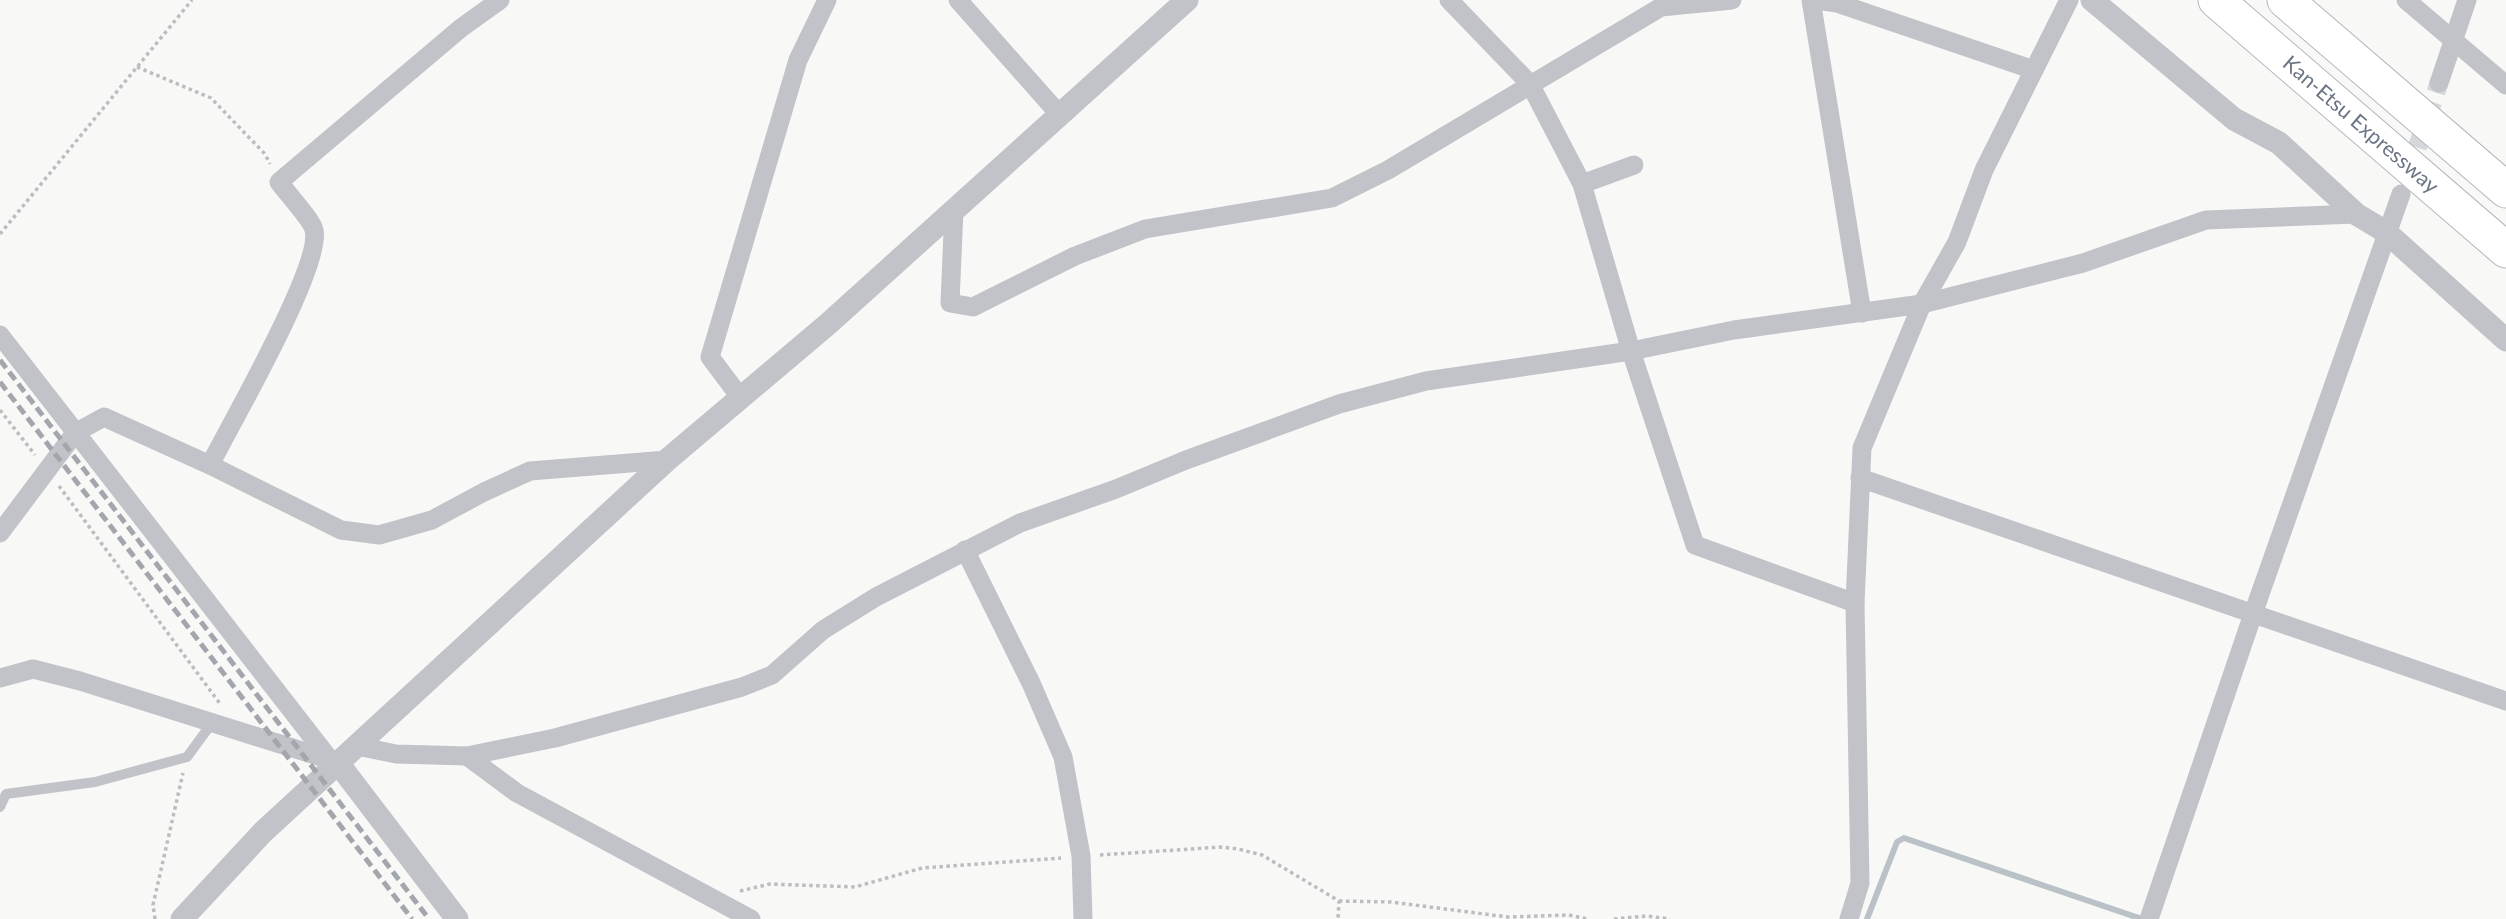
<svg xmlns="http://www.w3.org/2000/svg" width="2506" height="919" viewBox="0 0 2506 919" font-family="Lato,sans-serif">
<rect width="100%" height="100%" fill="#f8f9f7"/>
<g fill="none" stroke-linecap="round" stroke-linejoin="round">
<polyline stroke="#bac2c8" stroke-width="6" points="1867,919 1897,842 1904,838 2142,919"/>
<polyline stroke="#d5d8da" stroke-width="19" stroke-dasharray="19 10" stroke-linecap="butt" points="2408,175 2439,83"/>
<g stroke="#b4b7bb" stroke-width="37">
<g id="motorway">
<path id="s1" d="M 2216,0 L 2506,250"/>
<polyline points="2285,0 2506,190"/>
</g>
</g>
<g stroke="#bbbdc0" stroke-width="3.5" stroke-dasharray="3.5 3.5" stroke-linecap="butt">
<polyline points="137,67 211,98 265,154 270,164"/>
<polyline points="0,234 192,0"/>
<polyline points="0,410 35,455"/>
<polyline points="59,486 221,705"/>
<polyline points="1100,855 1221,847 1238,849 1262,855 1339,901 1338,919"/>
<polyline points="740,891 770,884 855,887 922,868 1061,858"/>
<polyline points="1339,901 1391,902 1508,917 1569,915 1588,919"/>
<polyline points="155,919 153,905 183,773"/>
<polyline points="1614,919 1646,916 1670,919"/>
</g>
<polyline stroke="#c1c3c8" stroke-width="10" points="0,807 6,794 95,782 187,757 212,723"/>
<g stroke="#c1c3c8" stroke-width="19">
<polyline points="958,0 1059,114"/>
<polyline points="1449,0 1530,84 1582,184 1631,351 1695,545 1855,603"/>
<polyline points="1811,0 1862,313"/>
<polyline points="1816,0 1837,3 2034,70"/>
<polyline points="2406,0 2506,85"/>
<polyline points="2439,83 2467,0"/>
<polyline points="1582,184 1634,165"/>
<polyline points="954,209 950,303 973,307 1075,256 1145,229 1332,198 1388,170 1661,7 1732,0"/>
<polyline points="0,335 331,761"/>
<polyline points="740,397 710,357 798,60 827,0"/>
<path d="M 210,465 C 230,425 323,265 314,230 C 312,220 286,192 279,182 L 461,28 L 500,0"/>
<polyline points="1860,478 2506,701"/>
<polyline points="0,533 75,433 104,417 210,465 341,530 379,535 432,520 484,492 530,471 667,460"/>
<polyline points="965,550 1031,683 1063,757 1081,856 1083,919"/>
<polyline points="0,678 33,669 80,681 334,761"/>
<polyline points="357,746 396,754 467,756 555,738 742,687 772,675 823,630 876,597 1020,523 1116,489 1186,460 1339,404 1426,381 1631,351 1734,330 1922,304 2083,263 2206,220 2356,214"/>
<polyline points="467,756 517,793 751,919"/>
<polyline points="1849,919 1860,883 1855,603 1862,448 1922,304 1957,242 1984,170 2069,0"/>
<polyline points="2149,919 2253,614 2401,194"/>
</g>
<g stroke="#c1c3c8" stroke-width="23">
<polyline points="2092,0 2234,119 2279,143 2356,214 2386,232 2506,340"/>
<polyline points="338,763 457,919"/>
<polyline points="182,919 263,832 667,460 828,324 1187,0"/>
</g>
<use href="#motorway" stroke="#fff" stroke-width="35"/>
<g stroke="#a3a7ad" stroke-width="5" stroke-dasharray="10 5" stroke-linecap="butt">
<polyline points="0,360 429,919"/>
<polyline points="0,382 412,919"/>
</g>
</g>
<g text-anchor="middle" stroke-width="7" stroke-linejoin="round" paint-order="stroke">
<g font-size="21" fill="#6b7584" stroke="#fff">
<text dy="7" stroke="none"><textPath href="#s1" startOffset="191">Kan-Etsu Expressway</textPath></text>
</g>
</g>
</svg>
